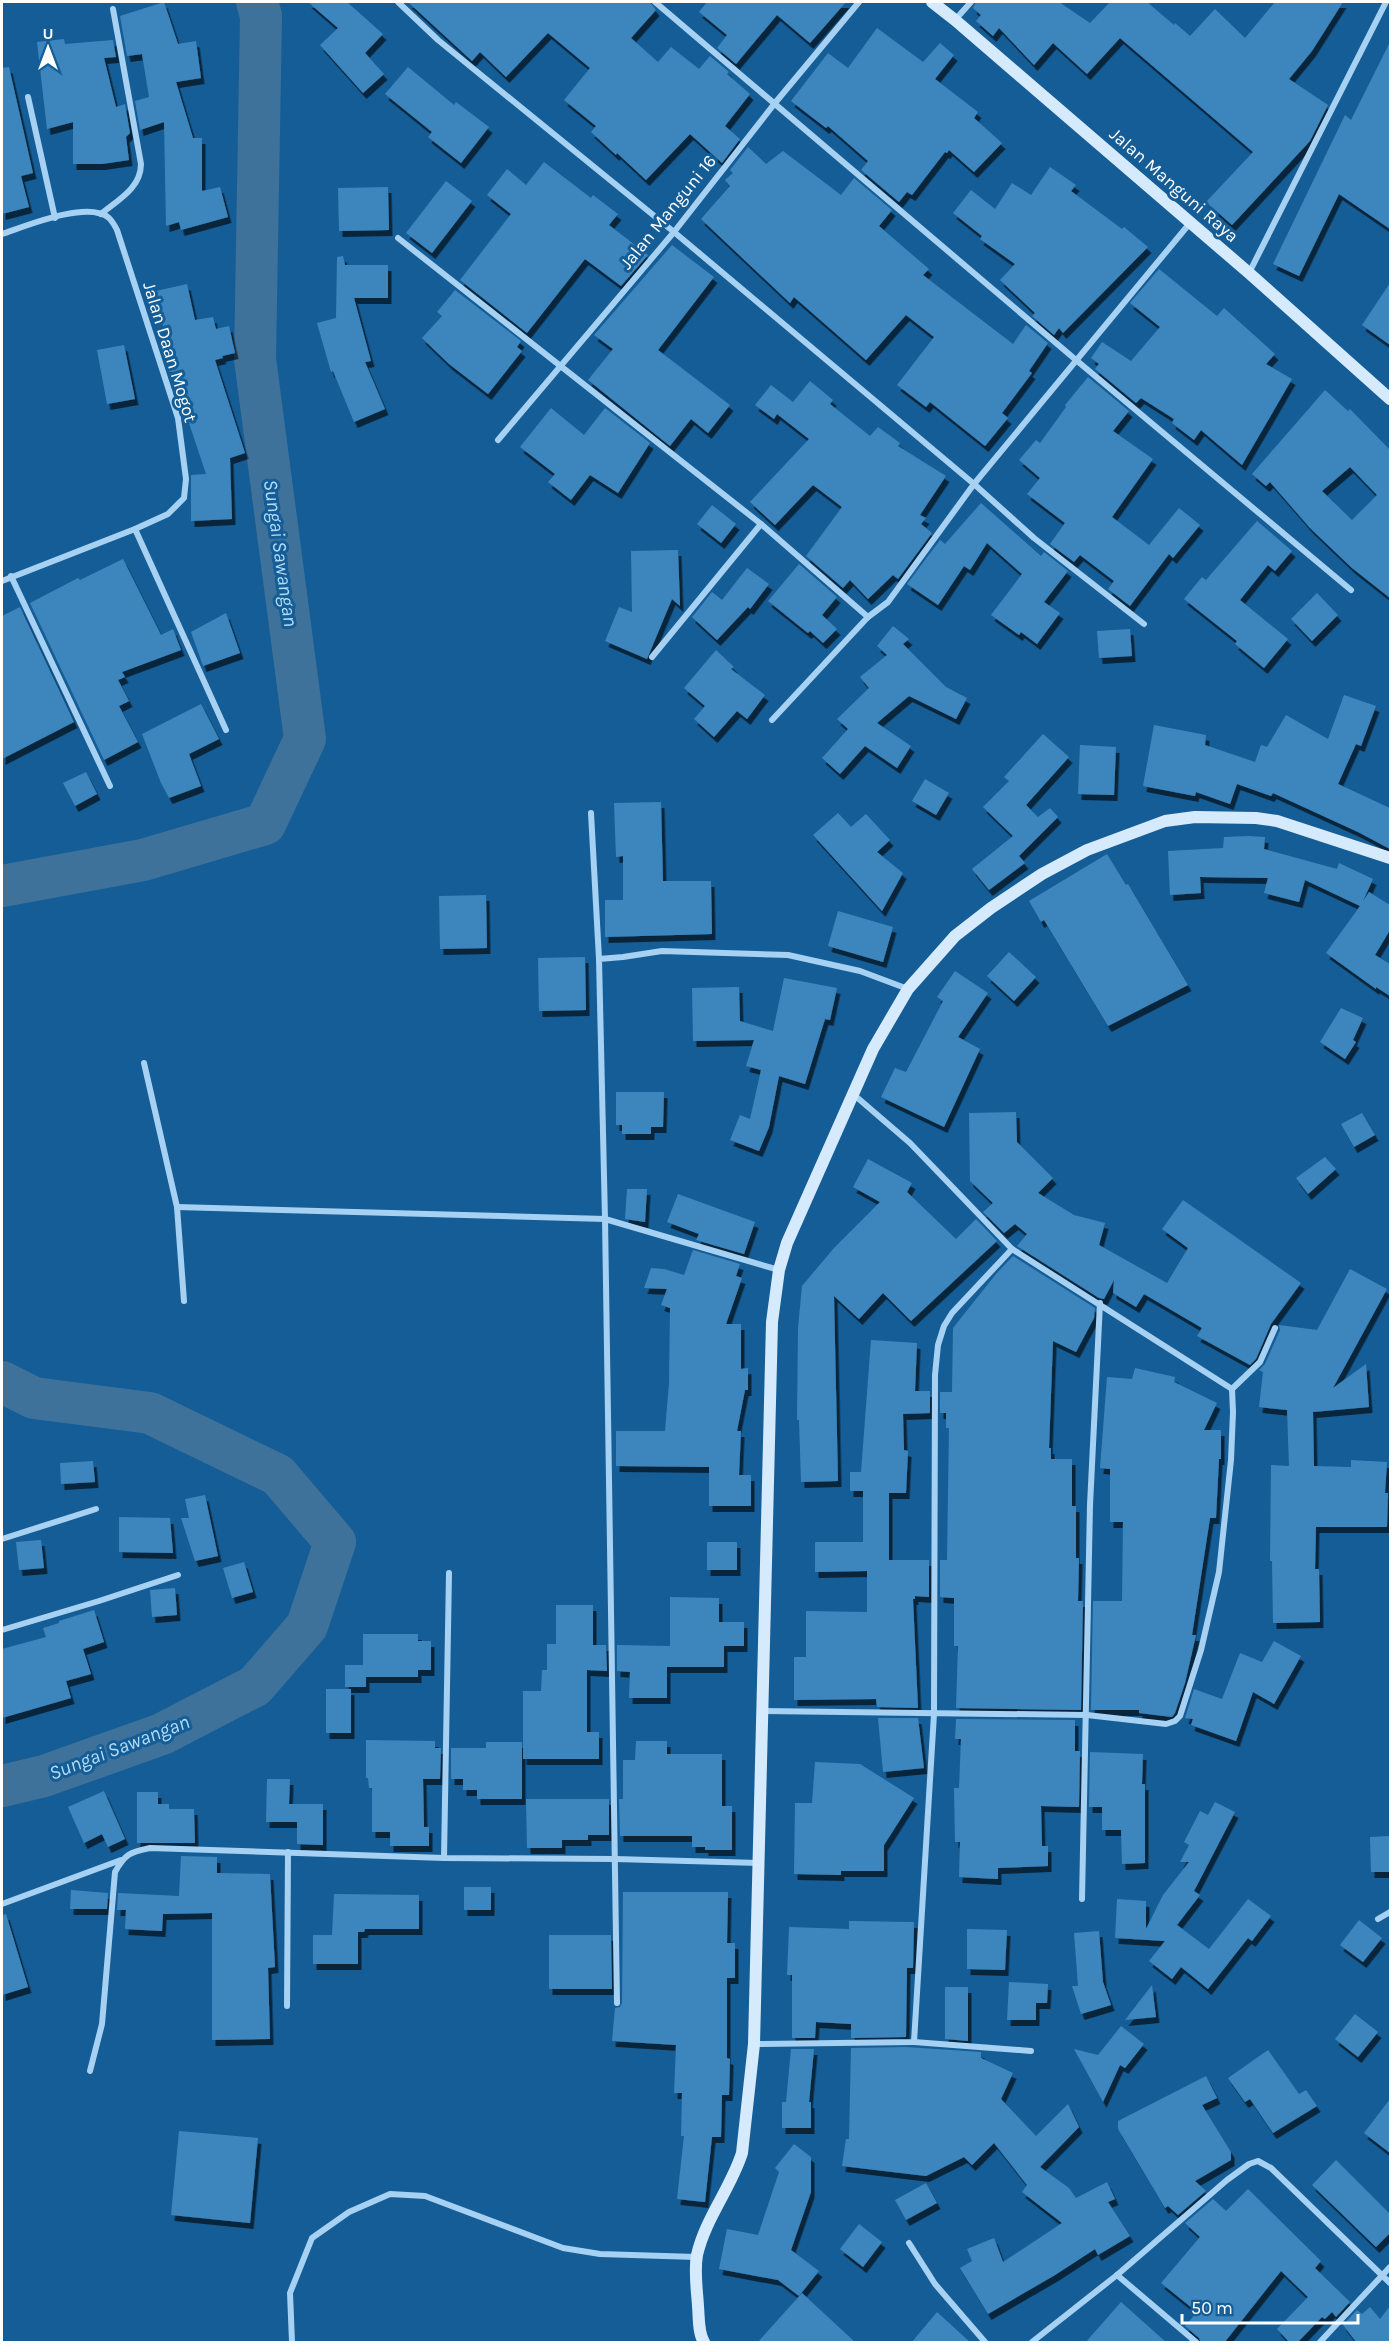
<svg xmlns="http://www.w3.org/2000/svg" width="1392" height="2344" viewBox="0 0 1392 2344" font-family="Karla,sans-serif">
<defs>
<filter id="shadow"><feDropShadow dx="3.5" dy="6" stdDeviation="0" flood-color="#0009"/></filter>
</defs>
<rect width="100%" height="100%" fill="#155d96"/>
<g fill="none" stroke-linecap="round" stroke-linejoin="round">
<g stroke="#3e729a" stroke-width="42">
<polyline points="2,886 143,860 265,824 305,739 255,359 261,16 257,2"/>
<polyline points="2,1382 34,1398 150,1413 278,1475 335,1542 307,1626 255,1686 162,1734 44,1776 2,1786"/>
</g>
</g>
<g fill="#3d86bd" fill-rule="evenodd" filter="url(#shadow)">
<polygon points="164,2 178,44 196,41 201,78 176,82 193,138 202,138 202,191 220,187 228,217 181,230 179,222 166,226 164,122 140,130 135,101 149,97 142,54 127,56 120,16"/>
<polygon points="308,2 347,2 383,34 365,53 384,74 363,93 320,45 338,28"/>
<polygon points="408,2 650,2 656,10 631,38 658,62 671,47 699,69 710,56 729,72 727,74 750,94 725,126 740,139 722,163 690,134 646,180 617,153 616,155 591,132 596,126 564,100 590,68 548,33 506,77 480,52 472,61"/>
<polygon points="707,2 846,2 810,43 777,15 736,64 717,48 727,35 699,12"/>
<polygon points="976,2 1059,2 1090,23 1110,2 1147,2 1174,25 1175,23 1190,36 1215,9 1245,38 1275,2 1343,2 1312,51 1289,79 1328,105 1310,141 1232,225 1206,202 1253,152 1120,38 1087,74 1053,43 1034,65 999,28 993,36 976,21 981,15 973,8"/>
<polygon points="877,28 923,62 940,43 954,55 935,79 978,112 974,118 1002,143 974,172 949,150 947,153 945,152 912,195 907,192 899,202 861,170 868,161 828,126 826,128 791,101 828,53 848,68"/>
<polygon points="64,39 65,44 113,40 116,57 104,58 116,107 125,104 130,133 126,137 129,160 102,164 73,164 73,122 47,129 37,42"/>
<polygon points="1390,42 1390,229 1339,194 1299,276 1273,264 1345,115 1351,120"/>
<polygon points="9,67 33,173 21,176 29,207 2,214 2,68"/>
<polygon points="408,67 454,105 456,102 489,127 461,163 428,137 432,132 385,94"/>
<polygon points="748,147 766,164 783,151 841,195 854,178 892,210 879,226 929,269 923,275 1013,344 1026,325 1048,343 1029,371 1032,373 1002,413 1008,418 985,446 930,402 926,407 897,385 934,337 906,315 866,360 794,297 790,303 701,219 730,186 725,180 733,173 730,170"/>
<polygon points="544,162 591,198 593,195 618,214 609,225 648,255 621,286 585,259 527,333 460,280 511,214 487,195 507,169 526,185"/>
<polygon points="1050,167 1076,185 1071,191 1122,229 1124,227 1148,247 1063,333 1059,328 1054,335 1032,316 1035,313 1000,280 1015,264 980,239 982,236 953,213 971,190 995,209 1012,183 1031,195"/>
<polygon points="446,181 472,201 432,253 406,233"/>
<polygon points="388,187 389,230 339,231 338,188"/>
<polygon points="672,245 714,277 658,350 730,405 708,433 691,419 670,446 588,380 613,349 594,335"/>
<polygon points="343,256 345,265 388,265 388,298 354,298 371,361 365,362 385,409 354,422 333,371 331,372 317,323 336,318 337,257"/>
<polygon points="1159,269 1217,316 1224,308 1275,354 1266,364 1292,379 1242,465 1201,430 1194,440 1172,423 1174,419 1141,398 1136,403 1095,369 1099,364 1091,358 1102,342 1131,361 1160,327 1130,303"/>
<polygon points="1390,283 1390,345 1362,325"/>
<polygon points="187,284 195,320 213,317 216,329 229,326 235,353 222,356 223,358 215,360 245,453 230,458 232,519 191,521 191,475 206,474 172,372 169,372 165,362 158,328 163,327 156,291"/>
<polygon points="455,290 521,341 517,347 522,351 488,394 449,364 422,338 442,316 437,312"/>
<polygon points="124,345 135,399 107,404 97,350"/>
<polygon points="1088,377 1129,411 1113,431 1153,459 1112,517 1149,545 1179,508 1200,525 1173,558 1169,554 1130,606 1108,589 1114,581 1080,555 1074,562 1050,544 1065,523 1027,494 1040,478 1019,460 1036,440 1040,443 1066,407 1065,405"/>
<polygon points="810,381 833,400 830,404 870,436 878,427 900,443 898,446 946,476 920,515 926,518 921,524 932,533 898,579 893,575 868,599 850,580 843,588 806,556 842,507 813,485 775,525 750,502 809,439 777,414 774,419 755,405 771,385 793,402"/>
<path d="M 1325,390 L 1348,411 L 1350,409 L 1390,450 L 1390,598 L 1352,568 L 1310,528 L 1270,482 L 1266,486 L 1252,474 ZM 1350,467 L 1377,495 L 1352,520 L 1322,491 Z"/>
<polygon points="551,408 584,435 605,408 650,443 618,493 590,475 571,500 548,482 555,474 520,447"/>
<polygon points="981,503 1041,556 1044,552 1068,571 1044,602 1060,613 1037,644 1021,632 1019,635 991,615 1022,574 987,543 970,570 964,566 938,605 907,584 940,540 945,544"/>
<polygon points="712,505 736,524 721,543 697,524"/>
<polygon points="1257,521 1292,551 1275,571 1268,565 1240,600 1288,639 1264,668 1235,644 1237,641 1184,599 1202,577 1206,580"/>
<polygon points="678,550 680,606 672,599 647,659 605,641 619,607 632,612 631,551"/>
<polygon points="123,559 161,635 173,629 181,650 122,672 125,677 118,680 129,701 119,706 138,742 104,760 30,603 78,578 80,580"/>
<polygon points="799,564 837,597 822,615 837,629 823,643 810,631 808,633 768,601"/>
<polygon points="747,568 769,584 750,609 748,607 717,640 692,617 712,592 722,600"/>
<polygon points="1317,593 1338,615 1312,641 1291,619"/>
<polygon points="20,607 74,722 2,759 2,616"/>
<polygon points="226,613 240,653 203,666 191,632"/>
<polygon points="893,626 909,639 903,644 946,687 967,698 956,719 909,696 877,723 911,746 897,768 865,746 840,774 822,758 848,729 837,719 869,688 860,677 887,655 877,646"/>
<polygon points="1130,629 1132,656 1099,658 1097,631"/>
<polygon points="716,650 734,667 731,669 765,695 747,719 737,711 714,737 694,719 705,706 684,688"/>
<polygon points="1344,695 1376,706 1361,746 1356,744 1338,784 1390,808 1390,849 1358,832 1273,793 1271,796 1237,784 1230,804 1196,792 1195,796 1143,786 1154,725 1206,735 1205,745 1255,762 1261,745 1267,747 1286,715 1328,739"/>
<polygon points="201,704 219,739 189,754 201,786 169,798 161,783 142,734"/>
<polygon points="1043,734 1069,757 1026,805 1038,817 1050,808 1058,817 1019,856 1025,863 989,890 972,869 1013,836 983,807 1009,781 1004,777"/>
<polygon points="1080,745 1116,747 1114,795 1078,794"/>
<polygon points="86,772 97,794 75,806 63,783"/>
<polygon points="925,779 949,793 936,815 912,801"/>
<polygon points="661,802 663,881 711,881 712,934 605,937 605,900 623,900 623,856 616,857 614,803"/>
<polygon points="838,813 851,827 866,814 890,840 877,852 903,873 882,911 813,835"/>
<polygon points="1249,836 1265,837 1264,849 1337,869 1339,863 1373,879 1363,901 1369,892 1390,905 1390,930 1375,955 1390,964 1390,996 1376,987 1376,989 1326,953 1360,906 1305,880 1299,902 1264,893 1268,878 1200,877 1201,893 1170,895 1168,851 1223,848 1224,837"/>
<polygon points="1107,854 1126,885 1128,884 1188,985 1108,1026 1044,920 1041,922 1029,901"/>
<polygon points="486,895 487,948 440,949 439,896"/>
<polygon points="838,911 893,927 883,962 828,946"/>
<polygon points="1009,952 1036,977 1014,1001 987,976"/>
<polygon points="585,957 586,1010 539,1011 538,958"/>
<polygon points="955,971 988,993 958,1037 980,1049 944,1127 881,1097 895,1068 906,1072 943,1001 937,997"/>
<polygon points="784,978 837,988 830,1020 825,1019 805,1084 779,1076 769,1127 759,1151 730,1140 740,1115 750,1119 761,1070 746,1066 754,1040 693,1041 692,988 739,987 740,1021 773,1031"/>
<polygon points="1341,1008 1363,1018 1353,1040 1356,1042 1345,1059 1320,1042"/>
<polygon points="616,1092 664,1092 663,1127 651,1127 651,1134 622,1134 622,1125 616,1125"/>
<polygon points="1016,1112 1017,1142 1053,1178 1038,1193 1074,1215 1105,1223 1099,1245 1167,1283 1188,1248 1162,1229 1183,1200 1301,1283 1271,1324 1256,1359 1250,1365 1197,1336 1202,1328 1144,1294 1136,1307 1113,1293 1114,1280 1104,1299 1099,1298 1017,1246 1027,1234 1015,1224 1004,1233 983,1212 993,1203 970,1181 969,1113"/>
<polygon points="1362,1113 1375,1135 1354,1147 1341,1124"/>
<polygon points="1325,1157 1336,1169 1308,1194 1296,1178"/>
<polygon points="868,1159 912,1183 907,1192 956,1239 976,1219 997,1241 911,1321 883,1293 859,1319 834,1296 838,1481 801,1482 799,1420 797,1420 798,1328 802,1286 834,1248 880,1202 853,1187"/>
<polygon points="627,1189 647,1189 645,1222 625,1219"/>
<polygon points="678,1194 755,1222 744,1254 696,1240 699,1234 667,1222"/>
<polygon points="693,1250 740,1264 736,1276 742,1278 726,1324 741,1324 741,1369 748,1368 748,1390 745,1390 737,1431 741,1431 739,1475 751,1475 751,1506 709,1506 709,1467 616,1466 616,1431 665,1431 669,1383 670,1308 661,1305 667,1289 644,1288 651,1268 664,1269 684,1275"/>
<polygon points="1013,1256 1095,1308 1094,1318 1076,1352 1053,1341 1049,1448 1051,1448 1051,1459 1072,1459 1072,1506 1076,1506 1076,1558 1079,1558 1078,1601 1083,1601 1081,1710 956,1708 958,1646 954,1646 954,1598 940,1597 940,1560 947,1560 949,1428 946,1428 946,1413 940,1413 940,1392 952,1392 953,1328 996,1274"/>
<polygon points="1350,1269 1387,1289 1333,1388 1366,1364 1369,1407 1313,1412 1314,1466 1351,1467 1351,1460 1387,1462 1385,1493 1388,1493 1387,1527 1316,1527 1315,1569 1319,1569 1320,1622 1273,1623 1272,1561 1270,1561 1271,1465 1289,1466 1287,1410 1259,1407 1263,1372 1259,1370 1265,1364 1280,1330 1279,1325 1317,1330"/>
<polygon points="871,1340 917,1343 915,1391 930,1391 930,1413 903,1414 904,1450 908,1451 906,1493 889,1493 889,1560 929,1560 929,1597 915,1596 915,1599 913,1599 918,1708 877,1707 876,1699 794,1700 794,1657 806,1657 806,1611 867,1612 867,1571 815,1572 815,1542 863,1542 863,1491 850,1491 850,1472 861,1472"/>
<polygon points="1135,1368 1175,1377 1174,1382 1217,1403 1204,1430 1221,1430 1221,1459 1219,1459 1216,1518 1210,1518 1192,1635 1196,1635 1185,1683 1175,1713 1172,1717 1139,1713 1139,1710 1091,1710 1093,1601 1122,1601 1123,1522 1110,1522 1110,1469 1100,1468 1107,1377 1132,1379"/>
<polygon points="93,1461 95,1482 61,1484 60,1463"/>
<polygon points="205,1495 218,1556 195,1561 181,1518 189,1518 185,1499"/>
<polygon points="119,1517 170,1518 173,1553 119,1552"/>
<polygon points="41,1540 44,1568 19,1570 16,1542"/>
<rect x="707" y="1542" width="30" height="28"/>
<polygon points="244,1562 253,1592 232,1598 223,1568"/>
<polygon points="175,1588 177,1615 152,1617 150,1590"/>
<polygon points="670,1597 719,1598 719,1622 744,1622 744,1646 724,1646 724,1667 667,1667 667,1698 629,1698 630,1672 617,1671 617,1645 670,1646"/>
<polygon points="556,1605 593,1605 593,1645 606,1645 607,1671 587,1670 587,1732 599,1732 599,1759 523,1759 523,1691 541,1691 542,1670 547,1670 547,1644 556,1644"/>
<polygon points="94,1610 104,1642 83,1649 91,1674 66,1681 71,1698 2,1718 2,1649 46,1637 43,1628 59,1623 59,1621"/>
<polygon points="363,1634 418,1634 418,1641 431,1641 431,1670 418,1670 418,1677 366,1677 366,1687 345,1687 345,1665 363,1665"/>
<polygon points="1274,1641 1301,1656 1274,1704 1253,1692 1236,1741 1191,1725 1193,1719 1185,1718 1194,1689 1222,1699 1240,1653 1262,1662"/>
<rect x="326" y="1689" width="25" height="44"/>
<polygon points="878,1718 918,1718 924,1768 883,1772"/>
<polygon points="956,1719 1075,1720 1075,1751 1080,1751 1079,1807 1041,1806 1042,1846 1048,1846 1048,1866 998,1868 998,1879 959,1877 960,1842 955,1842 954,1788 959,1788 961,1739 955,1739"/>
<polygon points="366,1740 435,1741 435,1748 441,1748 440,1779 423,1779 424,1827 429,1827 429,1846 390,1846 390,1832 372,1832 372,1788 369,1788 368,1778 366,1778"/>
<polygon points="636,1741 667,1741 667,1754 722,1754 722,1806 732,1806 732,1850 705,1850 705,1847 692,1847 692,1836 620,1836 619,1799 623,1799 623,1760 635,1760"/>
<polygon points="486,1742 522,1742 522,1799 477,1799 477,1790 463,1790 463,1779 451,1779 451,1748 486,1748"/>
<polygon points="1090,1752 1143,1754 1142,1784 1145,1784 1145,1863 1122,1864 1121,1830 1102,1830 1102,1807 1089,1807"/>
<polygon points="815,1762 860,1764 914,1798 884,1845 884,1871 841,1871 841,1875 794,1874 795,1803 812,1803"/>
<polygon points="267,1779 290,1779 289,1804 323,1804 323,1845 297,1844 297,1822 266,1822"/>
<polygon points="104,1791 125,1839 108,1847 102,1834 84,1843 68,1807"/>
<polygon points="137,1792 158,1792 158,1804 169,1804 169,1809 194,1809 195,1843 137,1843"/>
<polygon points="526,1799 609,1799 609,1835 588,1835 588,1840 562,1840 562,1848 527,1848"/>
<polygon points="1215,1802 1235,1812 1194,1891 1200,1895 1177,1925 1209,1949 1248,1899 1271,1916 1252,1941 1248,1938 1208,1989 1181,1967 1172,1979 1149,1961 1165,1941 1115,1938 1117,1899 1146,1901 1146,1929 1163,1895 1189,1862 1180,1862 1189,1845 1184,1842 1200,1811 1208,1815"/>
<polygon points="1390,1836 1390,1872 1371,1872 1370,1837"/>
<polygon points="181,1856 217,1857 217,1873 270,1874 275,1967 268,1968 270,2039 212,2040 212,1913 163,1914 162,1931 125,1929 126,1910 117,1910 118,1893 179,1896"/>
<rect x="464" y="1887" width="27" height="23"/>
<polygon points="71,1890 108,1893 107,1909 70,1909"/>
<polygon points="623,1892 728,1892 727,1943 735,1943 735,1978 727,1978 727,2058 730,2059 729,2095 722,2095 721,2137 712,2137 705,2202 677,2199 684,2136 681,2136 682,2093 674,2093 676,2045 612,2041 615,2008 620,2007 622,2003"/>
<polygon points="334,1894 419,1895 419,1929 365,1929 364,1932 358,1932 358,1964 313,1964 313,1935 332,1935"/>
<polygon points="6,1914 28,1987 2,1995 2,1915"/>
<polygon points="1359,1920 1382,1938 1363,1962 1340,1945"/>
<polygon points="849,1921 914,1922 913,1968 907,1968 906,2037 851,2038 851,2024 816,2022 815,2038 792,2038 792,1975 787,1975 789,1927 849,1929"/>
<polygon points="967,1929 1007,1930 1005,1970 967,1969"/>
<polygon points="1099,1931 1103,1982 1111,2005 1081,2014 1072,1986 1078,1986 1074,1933"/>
<polygon points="549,1935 611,1935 612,1989 549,1989"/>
<polygon points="1009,1982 1048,1984 1047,2003 1036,2003 1036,2020 1007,2020"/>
<polygon points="1152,1985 1156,2017 1125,2020"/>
<polygon points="945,1987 968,1987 968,2041 945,2039"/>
<polygon points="1355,2014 1378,2032 1358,2057 1335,2039"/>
<polygon points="1121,2026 1144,2044 1125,2068 1120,2065 1103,2102 1074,2049 1098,2055"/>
<polygon points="906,2047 981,2052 981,2058 1013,2073 1001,2099 1036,2136 1068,2104 1079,2127 1040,2167 1069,2188 1076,2198 1107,2182 1115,2199 1108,2202 1130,2236 1098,2255 1095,2249 1055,2275 988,2314 960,2268 972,2261 967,2249 994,2238 1003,2262 1062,2223 1022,2192 1027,2185 994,2143 972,2165 964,2157 926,2176 842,2166 846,2139 849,2139 851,2048"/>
<polygon points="791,2049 814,2049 809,2102 811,2102 811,2128 782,2128 782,2102 786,2102"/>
<polygon points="1268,2050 1299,2094 1306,2090 1317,2106 1273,2133 1250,2099 1245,2102 1228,2078"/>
<polygon points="1206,2076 1217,2098 1202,2105 1231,2152 1231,2160 1195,2181 1206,2191 1178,2215 1168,2206 1165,2208 1118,2129 1118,2121"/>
<polygon points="1390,2099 1390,2153 1364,2133"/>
<polygon points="179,2131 258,2138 250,2223 171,2215"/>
<polygon points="794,2144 811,2157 811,2192 791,2250 819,2271 799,2296 778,2280 719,2269 727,2229 758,2235 779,2172 775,2168"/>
<polygon points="1336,2160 1390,2214 1390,2233 1376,2247 1312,2185"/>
<polygon points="926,2183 937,2203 906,2220 895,2200"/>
<polygon points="1248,2189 1321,2261 1315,2268 1350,2302 1336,2317 1332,2312 1325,2319 1322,2317 1297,2343 1290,2343 1277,2329 1308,2297 1281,2271 1224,2343 1201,2343 1199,2338 1185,2326 1197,2312 1161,2283 1200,2237 1185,2223 1213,2199 1226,2211"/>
<polygon points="859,2224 882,2242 863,2267 840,2249"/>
<polygon points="802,2293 856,2343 757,2343"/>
<polygon points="1121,2302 1167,2343 1085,2343"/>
<polygon points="1390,2306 1390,2343 1357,2343 1343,2325 1357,2310 1362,2314 1370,2307 1380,2319"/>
<polygon points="937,2312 971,2343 911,2343"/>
</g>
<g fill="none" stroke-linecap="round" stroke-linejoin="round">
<g stroke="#a6d1f2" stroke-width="6">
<polyline points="398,2 438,40 674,232 974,484 1034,538 1144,624"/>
<polyline points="655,2 1076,360 1351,590"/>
<polyline points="955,20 971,2"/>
<polyline points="28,97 55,218"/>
<path d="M 101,214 C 118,200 141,188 141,164 L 113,9"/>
<path d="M 2,234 C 26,226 88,200 109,218 C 112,221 115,226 117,230 L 178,418 L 186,479 L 184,498 L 168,514 L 135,529 L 2,581"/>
<polyline points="398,238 761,524 868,617"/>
<polyline points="1249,273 1386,2"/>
<polyline points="498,440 674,232 775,103 859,2"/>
<polyline points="135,529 226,730"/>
<polyline points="11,576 110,786"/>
<polyline points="652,657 761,524"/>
<polyline points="772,720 868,617 888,602 974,484 1190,223"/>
<polyline points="591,813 599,959"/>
<polyline points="144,1063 177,1207 184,1301"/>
<polyline points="853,1094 910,1143 1012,1249 1232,1389"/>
<polyline points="177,1207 605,1219 779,1270"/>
<polyline points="1232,1389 1260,1362 1275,1328"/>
<polyline points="2,1539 96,1509"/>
<polyline points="2,1630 99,1601 178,1575"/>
<polyline points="763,1711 1087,1715 1166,1724 1175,1721 1180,1716 1201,1650 1219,1572 1231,1460 1233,1412 1232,1389"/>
<polyline points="444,1858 449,1573"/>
<polyline points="1082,1899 1090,1505 1100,1303"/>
<polyline points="2,1904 121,1860"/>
<polyline points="1378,1919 1390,1912"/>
<polyline points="617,2003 605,1219 599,959 623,957 662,951 788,955 860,971 908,989"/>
<polyline points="287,2006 288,1852"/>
<polyline points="914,2042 1031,2051"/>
<polyline points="755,2044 914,2042 934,1714 935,1375 938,1345 944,1326 952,1313 1012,1249"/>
<path d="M 90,2071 L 102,2024 L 115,1872 C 125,1854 130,1852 150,1848 L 444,1858 L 615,1859 L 759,1863"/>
<polyline points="909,2243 935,2284 985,2342"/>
<polyline points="1117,2275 1196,2342"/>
<polyline points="292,2342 290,2293 312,2238 349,2212 390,2194 425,2196 563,2248 600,2254 696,2257"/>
<polyline points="1032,2342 1117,2275 1227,2180 1249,2164 1258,2161 1271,2168 1390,2283"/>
<polyline points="1320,2342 1390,2267"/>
</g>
<g stroke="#d5eafc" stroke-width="12">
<polyline points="932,2 955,20 1249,273 1390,399"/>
<path d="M 704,2342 C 698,2333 699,2317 698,2306 C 697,2289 694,2272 697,2255 C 705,2219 731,2188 742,2153 L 754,2044 L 772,1322 L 779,1270 L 787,1243 L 873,1049 L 908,989 L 955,936 L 991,908 L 1042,874 L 1087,850 L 1165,821 L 1195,817 L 1256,818 L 1277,821 L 1390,858"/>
</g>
</g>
<g text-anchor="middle" stroke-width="6" stroke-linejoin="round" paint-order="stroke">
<g font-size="18" fill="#fff" stroke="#155d96">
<text transform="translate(1174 185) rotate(41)" y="6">Jalan Manguni Raya</text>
<text transform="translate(668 212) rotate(-51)" y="6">Jalan Manguni 16</text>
<text transform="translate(170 352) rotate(73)" y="6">Jalan Daan Mogot</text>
</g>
<g font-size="20" font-style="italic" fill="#b2dbf8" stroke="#155d96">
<text transform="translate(281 553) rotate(82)" y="7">Sungai Sawangan</text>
<text transform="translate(119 1747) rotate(-21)" y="7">Sungai Sawangan</text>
</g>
</g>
<rect width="1392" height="2344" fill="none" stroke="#ffffff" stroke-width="6"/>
<g transform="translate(48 48)" stroke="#155d96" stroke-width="4.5" paint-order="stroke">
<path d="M0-4.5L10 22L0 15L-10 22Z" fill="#ffffff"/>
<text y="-9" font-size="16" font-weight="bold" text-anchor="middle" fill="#ffffff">U</text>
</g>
<path d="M1182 2314v9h176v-9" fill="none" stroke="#ffffff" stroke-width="3"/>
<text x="1191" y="2314" font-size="18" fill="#ffffff" stroke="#155d96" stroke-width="4.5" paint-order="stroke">50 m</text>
</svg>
